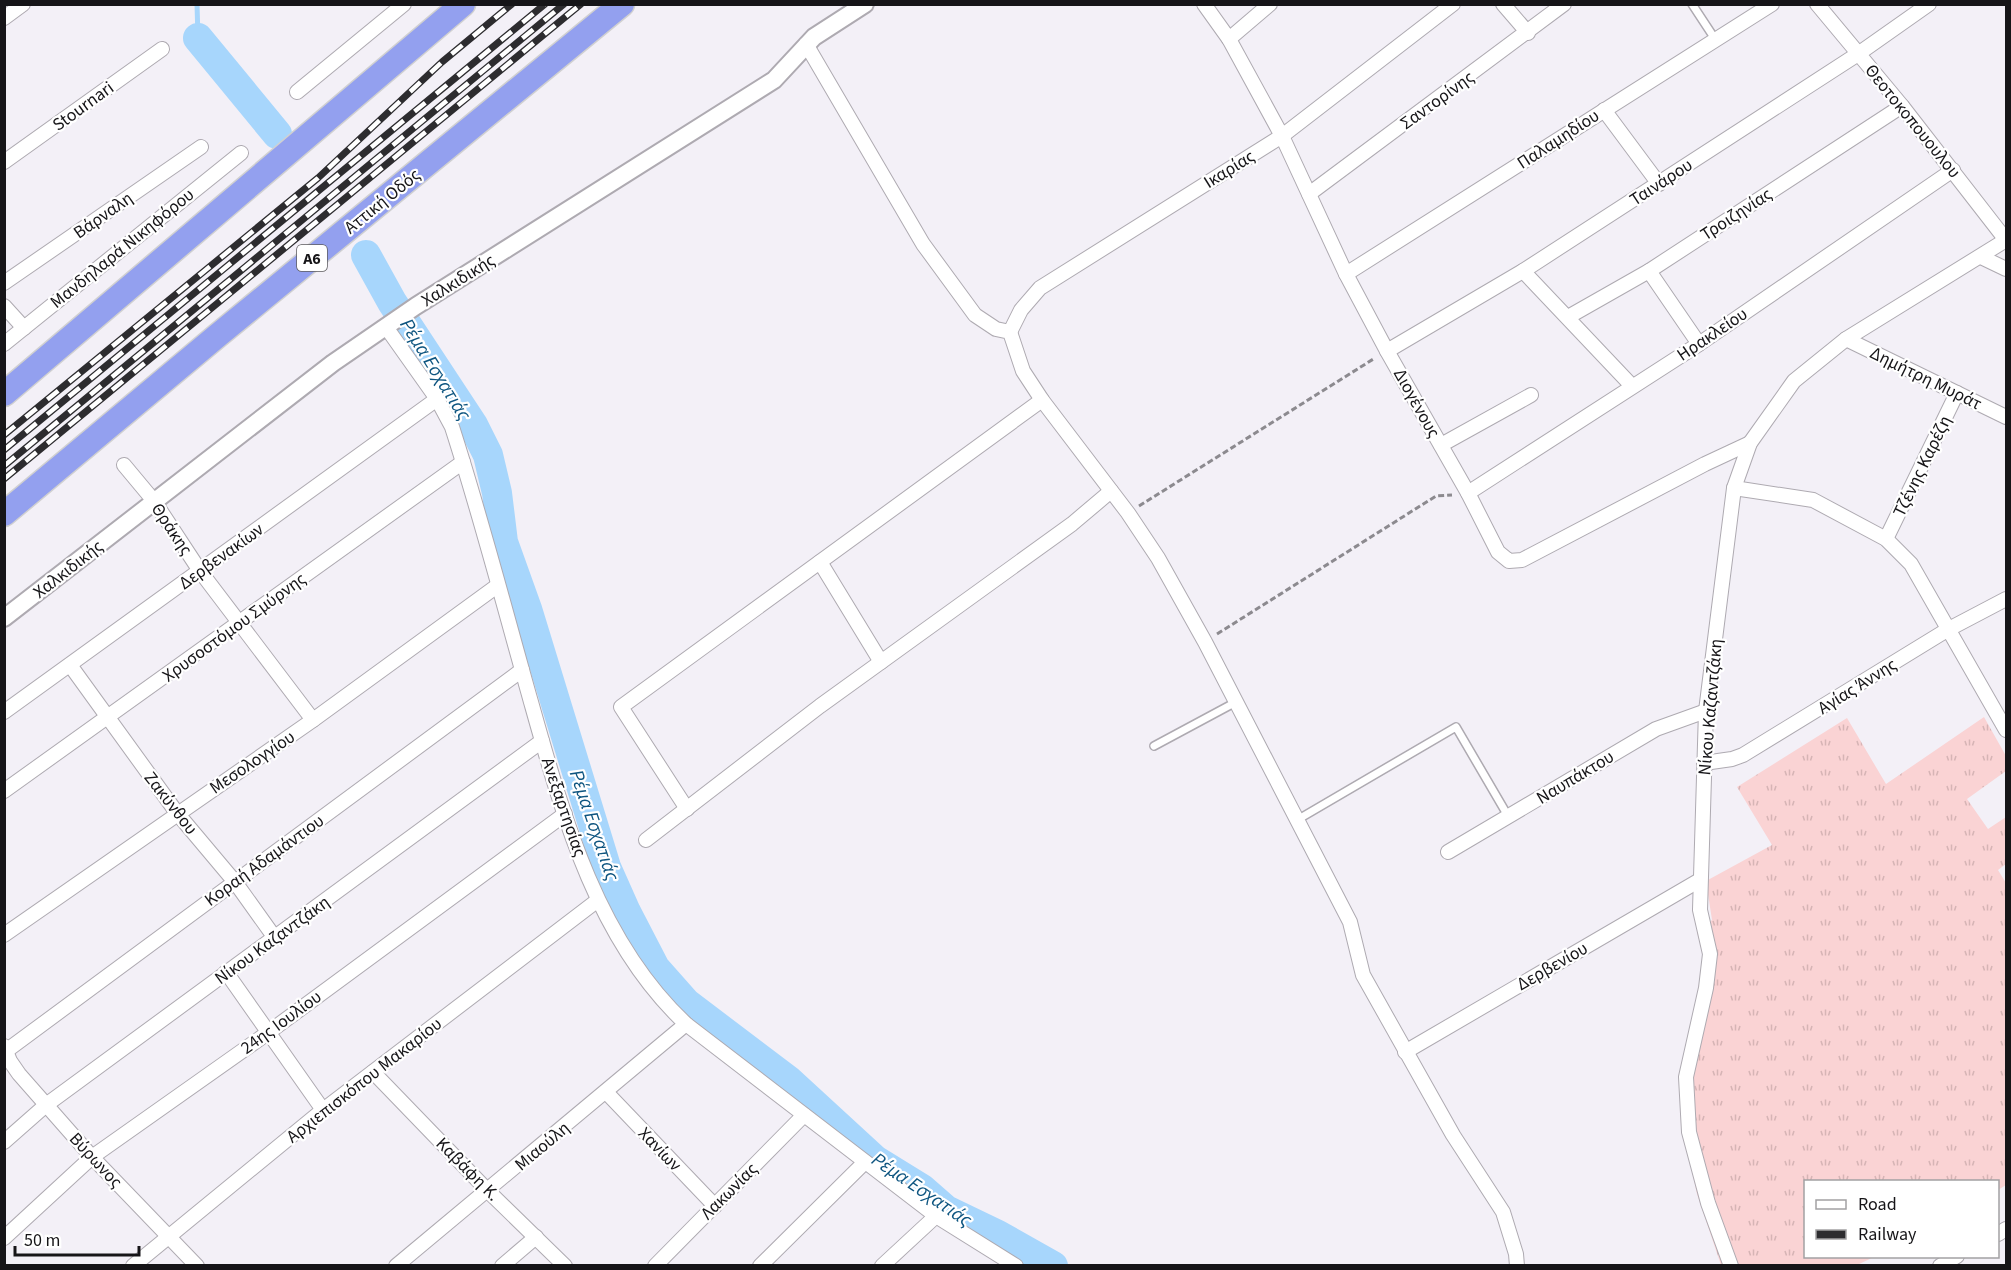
<svg xmlns="http://www.w3.org/2000/svg" width="2011" height="1270" viewBox="0 0 2011 1270" font-family="'Source Sans 3',sans-serif">
<defs>
<pattern id="grass-tufts" width="24" height="20" patternUnits="userSpaceOnUse" patternTransform="scale(1.5)"><rect width="24" height="20" fill="#fad3d4"/><path d="M3 7l-1-3M5 7V3M7 7l1-3M15 17l-1-3M17 17v-4M19 17l1-3" fill="none" stroke="#d6b4b5"/></pattern>
</defs>
<rect width="100%" height="100%" fill="#f3f0f7"/>
<polygon fill="url(#grass-tufts)" points="1984,717 2006,756 2006,771 1967,799 1988,829 2006,817 2006,864 1998,870 2006,883 2006,1185 1998,1190 1998,1182 1806,1182 1806,1256 1874,1257 1857,1265 1721,1265 1697,1194 1682,1123 1684,1063 1704,958 1697,932 1712,920 1706,881 1772,845 1737,787 1847,718 1886,784"/>
<g fill="none" stroke-linecap="round" stroke-linejoin="round">
<polyline stroke="#a7d6fc" stroke-width="5" points="197,4 198,38"/>
<g stroke="#a7d6fc" stroke-width="30">
<polyline points="198,38 277,134"/>
<polyline points="366,255 392,302 473,425 488,455 497,493 503,542 527,609 606,867 626,912 655,968 686,1003 789,1081 875,1160 922,1189 946,1210 998,1235 1053,1266"/>
</g>
<g stroke="#aeaab1" stroke-width="10">
<g id="service">
<polyline points="1692,4 1715,39"/>
<polyline points="1154,746 1236,702"/>
<polyline points="1297,820 1456,727 1508,816"/>
</g>
</g>
<g stroke="#aeaab1" stroke-width="16">
<g id="minor">
<polyline points="1204,4 1229,39 1282,136 1346,274 1387,351 1468,493 1498,552 1509,561 1522,560 1705,464 1750,443"/>
<polyline points="1503,4 1528,33"/>
<polyline points="1817,4 1902,106 2006,240"/>
<polyline points="4,18 23,4"/>
<polyline points="1229,39 1270,4"/>
<polyline points="806,44 923,244 975,315 996,329 1010,332 1023,371 1042,400 1128,513 1158,558 1205,642 1350,922 1363,975 1453,1135 1503,1212 1516,1254 1517,1266"/>
<polyline points="297,92 404,4"/>
<polyline points="1604,110 1659,184"/>
<polyline points="4,162 162,49"/>
<polyline points="1309,194 1564,4"/>
<polyline points="1981,257 2006,269"/>
<polyline points="1523,271 1632,386"/>
<polyline points="1649,271 1699,344"/>
<polyline points="1346,274 1772,4"/>
<polyline points="4,283 201,147"/>
<polyline points="4,306 24,328"/>
<polyline points="1568,317 1649,271 1902,106"/>
<path d="M 386,327 L 437,399 L 452,427 C 481,517 505,610 531,702 C 563,816 597,941 686,1024 L 936,1216 L 1016,1266"/>
<polyline points="1010,332 1021,310 1040,288 1282,136 1453,4"/>
<polyline points="1846,339 2006,417"/>
<polyline points="4,344 241,153"/>
<polyline points="1387,351 1523,271 1858,54 1929,4"/>
<polyline points="1441,445 1531,395"/>
<polyline points="124,465 154,501 200,571 313,720"/>
<polyline points="1734,488 1813,500 1886,539 1911,564 2006,730"/>
<polyline points="1468,493 1699,344 1953,170"/>
<polyline points="1886,539 1957,393"/>
<polyline points="820,562 881,662"/>
<polyline points="70,665 177,813 235,882 275,938"/>
<polyline points="4,712 437,399"/>
<polyline points="1704,763 1732,759 1743,755 1947,630 2006,599"/>
<polyline points="4,791 463,462"/>
<polyline points="687,809 621,707 1042,400"/>
<polyline points="646,840 820,706 1072,524 1111,491"/>
<polyline points="1448,852 1656,729 1706,711"/>
<polyline points="4,935 313,720 497,586"/>
<polyline points="226,972 323,1110"/>
<polyline points="4,1046 10,1061 19,1074 92,1157 197,1266"/>
<polyline points="6,1051 522,670"/>
<polyline points="1405,1052 1700,880"/>
<polyline points="373,1072 488,1191 565,1266"/>
<polyline points="606,1092 715,1206"/>
<polyline points="4,1142 46,1105 542,741"/>
<polyline points="1998,1234 2006,1229"/>
<polyline points="4,1238 92,1157 269,1032 565,814"/>
<polyline points="133,1266 323,1110 598,900"/>
<polyline points="396,1266 686,1024"/>
<polyline points="502,1266 536,1237"/>
<polyline points="655,1266 804,1115"/>
<polyline points="760,1266 865,1162"/>
<polyline points="882,1266 936,1216"/>
<polyline points="1731,1266 1708,1203 1689,1132 1686,1077 1706,988 1710,954 1700,910 1706,711 1734,488 1750,443 1794,381 1846,339 2006,240"/>
<polyline points="1940,1266 1957,1256"/>
</g>
</g>
<g stroke="#aeaab1" stroke-width="20">
<polyline id="tertiary" points="4,618 333,363 416,306 774,80 814,37 865,4"/>
</g>
<g stroke="#d0d0d1" stroke-width="27">
<g id="motorway">
<polyline points="4,394 463,4"/>
<polyline points="4,514 217,336 622,4"/>
</g>
</g>
<g stroke="#8c8a8f" stroke-width="3" stroke-dasharray="6 3" stroke-linecap="butt">
<polyline points="1139,506 1375,358"/>
<polyline points="1217,634 1436,496 1452,495"/>
</g>
<use href="#service" stroke="#fff" stroke-width="7"/>
<use href="#minor" stroke="#fff" stroke-width="14"/>
<use href="#tertiary" stroke="#fff" stroke-width="16"/>
<use href="#motorway" stroke="#93a0ef" stroke-width="24"/>
<g stroke="#2d2c2f" stroke-width="7">
<g id="rail">
<polyline points="4,435 318,178 442,62 512,4"/>
<polyline points="4,450 545,4"/>
<polyline points="4,466 564,4"/>
<polyline points="4,479 581,4"/>
</g>
</g>
<use href="#rail" stroke="#fff" stroke-width="4.5" stroke-dasharray="14" stroke-linecap="butt"/>
</g>
<g text-anchor="middle" stroke-width="4.5" stroke-linejoin="round" paint-order="stroke">
<rect fill="#fff" stroke="#5c5b5d" stroke-width="1.5" x="297" y="245" width="30" height="26" rx="4.5"/>
<g font-size="16" font-weight="bold" fill="#161518">
<text x="312" y="264">Α6</text>
</g>
<g font-size="18" fill="#161518" stroke="#fff">
<text transform="translate(1437 100) rotate(-36)" y="6">Σαντορίνης</text>
<text transform="translate(83 106) rotate(-36)" y="6">Stournari</text>
<text transform="translate(1913 121) rotate(51)" y="6">Θεοτοκοπουουλου</text>
<text transform="translate(1558 139) rotate(-33)" y="6">Παλαμηδίου</text>
<text transform="translate(1229 169) rotate(-32)" y="6">Ικαρίας</text>
<text transform="translate(1661 182) rotate(-33)" y="6">Ταινάρου</text>
<text transform="translate(382 201) rotate(-39)" y="6">Αττική Οδός</text>
<text transform="translate(1736 214) rotate(-33)" y="6">Τροιζηνίας</text>
<text transform="translate(103 215) rotate(-35)" y="6">Βάρναλη</text>
<text transform="translate(122 248) rotate(-39)" y="6">Μανδηλαρά Νικηφόρου</text>
<text transform="translate(458 280) rotate(-32)" y="6">Χαλκιδικής</text>
<text transform="translate(1712 334) rotate(-34)" y="6">Ηρακλείου</text>
<text transform="translate(1926 378) rotate(26)" y="6">Δημήτρη Μυράτ</text>
<text transform="translate(1417 403) rotate(61)" y="6">Διογένους</text>
<text transform="translate(1922 466) rotate(-64)" y="6">Τζένης Καρέζη</text>
<text transform="translate(172 529) rotate(56)" y="6">Θράκης</text>
<text transform="translate(221 556) rotate(-36)" y="6">Δερβενακίων</text>
<text transform="translate(68 569) rotate(-38)" y="6">Χαλκιδικής</text>
<text transform="translate(234 627) rotate(-36)" y="6">Χρυσοστόμου Σμύρνης</text>
<text transform="translate(1857 686) rotate(-32)" y="6">Αγίας Άννης</text>
<text transform="translate(1710 707) rotate(-85)" y="6">Νίκου Καζαντζάκη</text>
<text transform="translate(252 762) rotate(-34)" y="6">Μεσολογγίου</text>
<text transform="translate(1575 777) rotate(-31)" y="6">Ναυπάκτου</text>
<text transform="translate(171 803) rotate(52)" y="6">Ζακύνθου</text>
<text transform="translate(564 807) rotate(71)" y="6">Ανεξαρτησίας</text>
<text transform="translate(264 860) rotate(-36)" y="6">Κοραή Αδαμάντιου</text>
<text transform="translate(272 940) rotate(-36)" y="6">Νίκου Καζαντζάκη</text>
<text transform="translate(1552 966) rotate(-30)" y="6">Δερβενίου</text>
<text transform="translate(281 1022) rotate(-36)" y="6">24ης Ιουλίου</text>
<text transform="translate(364 1080) rotate(-38)" y="6">Αρχιεπισκόπου Μακαρίου</text>
<text transform="translate(542 1146) rotate(-40)" y="6">Μιαούλη</text>
<text transform="translate(660 1149) rotate(46)" y="6">Χανίων</text>
<text transform="translate(96 1160) rotate(47)" y="6">Βύρωνος</text>
<text transform="translate(468 1169) rotate(45)" y="6">Καβάφη Κ.</text>
<text transform="translate(729 1191) rotate(-45)" y="6">Λακωνίας</text>
</g>
<g font-size="20" font-style="italic" fill="#0e5580" stroke="#fff">
<text transform="translate(436 369) rotate(58)" y="7">Ρέμα Εσχατιάς</text>
<text transform="translate(595 825) rotate(71)" y="7">Ρέμα Εσχατιάς</text>
<text transform="translate(922 1189) rotate(34)" y="7">Ρέμα Εσχατιάς</text>
</g>
</g>
<rect width="2011" height="1270" fill="none" stroke="#161518" stroke-width="12"/>
<rect x="1804" y="1180" width="195" height="78" fill="#ffffff" stroke="#a2a1a3" stroke-width="1.5"/>
<rect x="1816" y="1200" width="30" height="9" fill="#ffffff" stroke="#a2a1a3" stroke-width="1.5"/>
<text x="1858" y="1210" font-size="18" fill="#161518">Road</text>
<rect x="1816" y="1230" width="30" height="9" fill="#2d2c2f" stroke="#a2a1a3" stroke-width="1.5"/>
<text x="1858" y="1240" font-size="18" fill="#161518">Railway</text>
<path d="M15 1246v9h124v-9" fill="none" stroke="#161518" stroke-width="3"/>
<text x="24" y="1246" font-size="18" fill="#161518" stroke="#ffffff" stroke-width="4.5" paint-order="stroke">50 m</text>
</svg>
